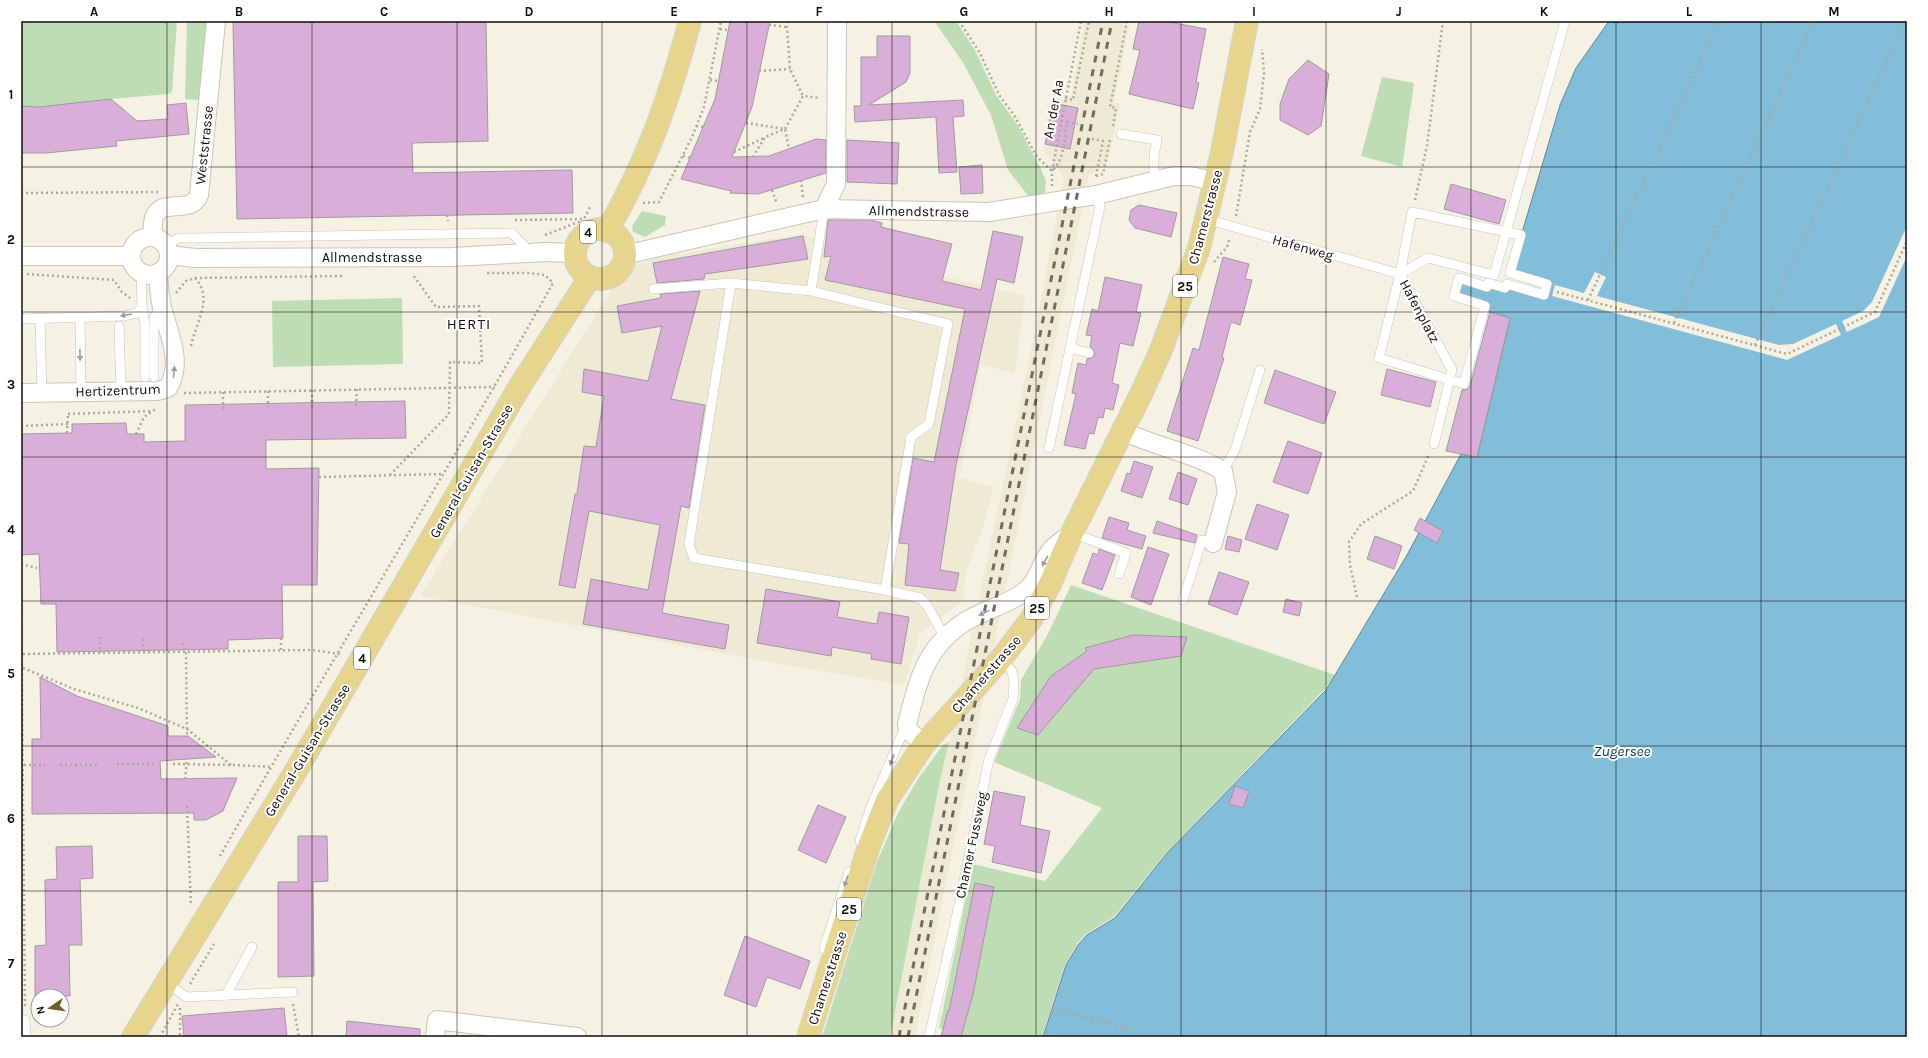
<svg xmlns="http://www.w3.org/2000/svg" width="1928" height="1058" viewBox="0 0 1928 1058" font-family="Karla,sans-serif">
<rect width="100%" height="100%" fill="#f5f2e4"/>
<g fill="#eeead4">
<polygon points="1085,21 1130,21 1114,102 1120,104 1108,162 1092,174 1089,174 915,1037 890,1037 940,780 949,742 1033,341 1064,177 1045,153 1044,148 1051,98 1061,100 1071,96"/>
<polygon points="804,234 825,247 1025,296 1015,374 981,364 959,478 994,487 982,531 965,575 964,599 920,634 904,685 790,666 420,596 616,282 630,267 652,258"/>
</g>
<g fill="#bfddb4">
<polygon points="21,21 177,21 172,92 168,94 112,99 117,146 46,153 21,153"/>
<polygon points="187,21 208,21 199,100 185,99"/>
<polygon points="934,21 956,21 975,50 996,95 1017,124 1040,167 1046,181 1045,193 1029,197 1008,170 991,115 962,61"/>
<polygon points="1382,77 1414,83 1402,167 1361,156"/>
<polygon points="642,211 666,216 665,225 645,237 633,232 632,226"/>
<polygon points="402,298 403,364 273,367 272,301"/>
<polygon points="1071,585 1335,675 1325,689 1167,852 1114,917 1086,934 1077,944 1065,965 1042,1037 949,1037 950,1030 939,1028 973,864 1045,881 1102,808 994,762 1020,699 1021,680 1048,634"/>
<polygon points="949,742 940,780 890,1037 822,1037 877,862 898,813 918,779 943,745"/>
</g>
<polygon fill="#82bdda" stroke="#5f889b" points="1609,21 1907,21 1907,1037 1043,1037 1066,965 1078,945 1087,935 1115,918 1168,852 1326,690 1407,555 1461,454 1477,457 1510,318 1483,310 1454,296 1459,278 1544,295 1546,289 1510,273 1560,105 1576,68"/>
<g fill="#f5f2e4">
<polygon points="1907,226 1907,256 1879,317 1847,332 1842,321 1863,311 1872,302"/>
<polygon points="1595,272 1606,277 1597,296 1779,345 1793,344 1836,324 1841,335 1787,360 1552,296 1555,285 1584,293"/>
</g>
<g fill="#d9afd9" stroke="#a298a2">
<polygon points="233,21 486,21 488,141 412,143 413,173 572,170 573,213 237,219"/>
<polygon points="730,21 770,21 752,107 732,157 769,156 816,139 826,140 826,173 758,194 730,193 731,191 681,179 715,99"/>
<polygon points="1139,21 1164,21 1206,29 1196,82 1199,83 1193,109 1129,94 1140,50 1133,49"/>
<polygon points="877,36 910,36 910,73 906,82 869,105 963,100 964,116 953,117 957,172 939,173 936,117 855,122 854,106 861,106 861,57 877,57"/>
<polygon points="1308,60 1329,74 1321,126 1308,135 1280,120 1280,104 1289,79"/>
<polygon points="111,99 137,121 168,119 167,105 186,103 189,134 116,141 117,146 46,153 21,153 21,106 39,107"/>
<polygon points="1053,103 1078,108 1070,149 1045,144"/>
<polygon points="847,140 899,143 897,184 847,182"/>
<polygon points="982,165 983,193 961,194 959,167"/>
<polygon points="1451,184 1506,200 1499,224 1444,209"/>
<polygon points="1139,205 1177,213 1171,237 1135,228 1129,220 1131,210"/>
<polygon points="828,220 871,220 882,223 881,227 952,244 942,281 981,290 993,231 1023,237 1014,283 997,279 956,465 940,570 959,573 955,591 905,585 909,544 899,543 913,458 934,462 965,309 825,280 831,256 824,257"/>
<polygon points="803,236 808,259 705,274 704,279 657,283 653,263"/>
<polygon points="1223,257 1249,264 1245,279 1252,280 1240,325 1231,322 1222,357 1224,358 1198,441 1167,431 1193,348 1199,350"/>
<polygon points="1105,277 1142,285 1136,312 1141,313 1133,346 1120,343 1112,383 1119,385 1113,410 1105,408 1103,418 1098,417 1094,434 1089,433 1085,449 1064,445 1076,394 1072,393 1078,363 1086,365 1087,359 1093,357 1095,354 1093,349 1090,347 1092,336 1086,335 1092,309 1098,311"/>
<polygon points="700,291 671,399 705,405 689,508 681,506 662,613 729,625 725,649 583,624 591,579 648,590 660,525 589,511 575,588 559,585 575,494 577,494 584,446 596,447 604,396 582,392 584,369 648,381 662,326 622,333 617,306 661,298 660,294"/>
<polygon points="1490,312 1510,318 1477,457 1446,451 1462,390 1468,389 1470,386"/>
<polygon points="1387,369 1436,382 1430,407 1381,395"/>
<polygon points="1275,370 1336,392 1324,424 1264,403"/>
<polygon points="405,401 406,438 266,440 266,469 319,468 317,585 282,585 283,638 228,640 228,649 57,652 56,604 41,604 39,554 21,555 21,434 72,433 72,424 126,423 127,434 144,434 144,442 185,441 185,405"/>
<polygon points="1288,441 1322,453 1308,494 1273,482"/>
<polygon points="1134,461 1153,467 1142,498 1121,491 1127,473 1130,474"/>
<polygon points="1178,472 1197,479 1188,505 1169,499"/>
<polygon points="1257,504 1289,515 1277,550 1245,539"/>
<polygon points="1109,517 1129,523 1127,530 1146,536 1142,549 1102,538"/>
<polygon points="1420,518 1443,531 1437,543 1414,530"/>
<polygon points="1157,521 1197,535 1195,543 1153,533"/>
<polygon points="1228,536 1242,540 1239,552 1225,549"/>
<polygon points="1375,536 1402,546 1394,569 1367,559"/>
<polygon points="1148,547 1169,554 1151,605 1131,597"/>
<polygon points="1099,549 1115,555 1102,590 1082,583 1093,553 1098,555"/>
<polygon points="1219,572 1249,582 1237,615 1208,604"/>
<polygon points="766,589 840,602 837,617 877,624 879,612 909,617 901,664 871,659 872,654 832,647 831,656 757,643"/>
<polygon points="1286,599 1302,603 1299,616 1283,612"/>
<polygon points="1133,635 1187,637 1181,656 1094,669 1038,735 1017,728 1051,676 1087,651 1085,648"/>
<polygon points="40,677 77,696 168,726 168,736 188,736 216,757 160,761 161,779 237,778 223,811 206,820 194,820 194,813 32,814 32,739 41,739"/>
<polygon points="1235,786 1249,791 1243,808 1229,804"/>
<polygon points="994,791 1025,797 1020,825 1050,831 1041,873 992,862 995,846 984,844"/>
<polygon points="818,805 846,817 826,863 798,850"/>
<polygon points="298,836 327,836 328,881 313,882 314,976 278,977 278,882 298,882"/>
<polygon points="92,846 93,878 80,879 82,945 69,945 70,996 35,996 35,946 46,945 45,880 57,879 56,847"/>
<polygon points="975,883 994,887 973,994 961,1037 941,1037 948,1010 949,1011"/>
<polygon points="745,936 810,961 800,989 767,977 756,1007 724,995"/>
<polygon points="284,1008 287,1037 184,1037 182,1016"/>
<polygon points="347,1021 420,1029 420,1037 346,1037"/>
</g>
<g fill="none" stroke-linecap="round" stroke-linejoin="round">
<g stroke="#c8c5b7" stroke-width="10">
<g id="service">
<polyline points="1121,134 1157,140 1154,155 1154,180"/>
<polygon points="1412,212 1521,235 1510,273 1547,284 1544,295 1507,284 1505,288 1488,283 1487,287 1459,278 1454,296 1485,306 1464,384 1379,358 1400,274"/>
<polyline points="1206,219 1400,274"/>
<polyline points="166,245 179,238 196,238 512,233 530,252"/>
<polyline points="653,289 731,283"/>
<polyline points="811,291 948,324 929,424 911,437 885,590 694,558 689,544 731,283 811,291 824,209"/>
<polyline points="142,307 145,326 145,377"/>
<polyline points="80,317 81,392"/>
<polyline points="40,318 42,393"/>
<polyline points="21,319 123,316 137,313 142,307 141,273"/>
<polyline points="119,326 121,392"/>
<polyline points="1070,348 1089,353"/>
<polyline points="154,377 154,318 161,306"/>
<polyline points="1434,444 1452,370 1400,274 1428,258 1494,275 1565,21"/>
<polyline points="1049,448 1100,206 1096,195"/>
<polyline points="1223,471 1235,450 1260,370"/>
<polyline points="1072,533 1126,553 1119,574"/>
<polyline points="885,590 920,598 927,605 944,636"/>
<polyline points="1183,600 1202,540 1213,543"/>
<polyline points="860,841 870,809 906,725"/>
<polyline points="824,949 849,872"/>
<polyline points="167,982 186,997 293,992"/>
<polyline points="226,995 252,947"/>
<polyline points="25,1020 26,1037"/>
<polyline points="929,1037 959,905 989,759 1013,699 1014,682 1012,671 1001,659"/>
</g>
</g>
<g stroke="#c8c5b7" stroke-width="20">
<g id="minor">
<polyline points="824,209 836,184 837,21"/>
<path d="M 152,237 C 153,230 152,221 155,215 C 165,198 191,215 199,195 L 216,21"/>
<circle cx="150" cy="256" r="19"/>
<polyline points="624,253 633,253 824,209 989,212 1096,195 1174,176 1191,176 1215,182"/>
<polyline points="169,255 195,258 452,257 545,252 575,253"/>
<polyline points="21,256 131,256"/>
<path d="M 21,393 L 158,391 L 168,388 C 184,362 168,333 162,307 C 159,296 159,284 158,273"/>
<path d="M 1123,431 C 1156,447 1191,452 1223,471 L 1227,492 L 1213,543"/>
<path d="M 924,744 L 908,730 L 907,724 C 918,682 924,649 963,623 C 981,611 1004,606 1023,593 C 1038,583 1040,564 1051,550 C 1057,544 1065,538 1072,533"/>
<polyline points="435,1037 437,1020 577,1037"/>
</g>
</g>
<g stroke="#d4d3d3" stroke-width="24">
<g id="primary">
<circle cx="600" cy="254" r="25"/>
<path d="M 607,231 C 647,162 670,97 690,21"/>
<polyline points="133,1037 297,769 520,386 590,277"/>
<polyline points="808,1037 869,846 887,800 924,744 1001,659 1032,618 1050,584 1072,533 1142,392 1161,350 1199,248 1222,152 1247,21"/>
</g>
</g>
<g stroke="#aba99e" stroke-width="2.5" stroke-dasharray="2 3" stroke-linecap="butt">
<polyline points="788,21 787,27 790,69 803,96"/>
<path d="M 959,21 L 980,53 L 999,95 L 1014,115 L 1037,157 L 1052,171 C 1064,161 1065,137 1067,122 L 1078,124"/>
<polyline points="769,25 787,27"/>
<polyline points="720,29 728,30"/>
<polyline points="759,71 790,69"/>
<polyline points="710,80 719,81"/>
<polyline points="1065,98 1073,100 1089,21"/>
<polyline points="746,123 785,129 789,149"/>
<polyline points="696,126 703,127"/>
<polyline points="1113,126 1116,108 1110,107 1127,21"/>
<polyline points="1092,139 1103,141 1096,176"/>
<polyline points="734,152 764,138"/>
<polyline points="683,156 690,158"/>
<polyline points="753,157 765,137 785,129 803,96 820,98"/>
<polyline points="1096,176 1103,174 1110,139"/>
<polyline points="801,180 803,198"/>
<polyline points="1052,186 1052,171 1081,21"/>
<polyline points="772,190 777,204"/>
<polyline points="21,193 159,192"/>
<polyline points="1415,200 1427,146 1443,21"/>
<polyline points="643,203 659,202 692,137 704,107 721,21"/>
<polyline points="447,215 448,221"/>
<polyline points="1236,216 1250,132 1260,109 1264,73 1262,49"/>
<polyline points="515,220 584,219 591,205"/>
<polyline points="545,235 581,221"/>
<polyline points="1214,262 1227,247 1230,238"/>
<polyline points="27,274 114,280 122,292 130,298"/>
<polyline points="1557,292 1787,354 1875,312 1907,241"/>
<polyline points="176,293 186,281 195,278 343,276"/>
<polyline points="1588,300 1719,21"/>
<polyline points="1674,323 1813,21"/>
<polyline points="1755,345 1905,21"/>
<path d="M 191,346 C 196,322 214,299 195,278"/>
<polyline points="312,390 312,407"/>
<polyline points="268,391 268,407"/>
<polyline points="184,393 495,387"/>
<polyline points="356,406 357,389"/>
<polyline points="223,409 223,391"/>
<polyline points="68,414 153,411"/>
<polyline points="21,426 68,424"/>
<polyline points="67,433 68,413"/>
<polyline points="136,434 144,417 157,408"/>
<polyline points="390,475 449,414 450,362 482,363 479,306 436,307 413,275"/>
<polyline points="319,477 444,474"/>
<polyline points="21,564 37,568"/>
<polyline points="21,594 25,1009"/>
<polyline points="1357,597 1350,565 1349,542 1361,524 1413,491 1429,454"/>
<polyline points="100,637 100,653"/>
<polyline points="281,638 281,651"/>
<polyline points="143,639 144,653"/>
<polyline points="182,643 186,652 187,736"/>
<polyline points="23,654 312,650 340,654"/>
<polyline points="23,668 74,689 138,708 187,729 231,765"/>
<polyline points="117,764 154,764"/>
<polyline points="173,764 235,765 272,767"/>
<polyline points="24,765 45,765"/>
<polyline points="60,765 100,765"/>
<polyline points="185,779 187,759"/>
<polyline points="187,806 191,906"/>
<path d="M 220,856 C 329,664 445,476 553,283 L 545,275 L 528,273 L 486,273"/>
<polyline points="190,984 214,944"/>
<polyline points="293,1004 299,1037"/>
<polyline points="180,1008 180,1037"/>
<polyline points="1052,1009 1133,1030"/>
<polyline points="160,1037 178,1004"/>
</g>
<use href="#service" stroke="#fff" stroke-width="9"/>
<use href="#minor" stroke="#fff" stroke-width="18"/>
<use href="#primary" stroke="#e7d48d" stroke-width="22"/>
<g stroke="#6e6c63" stroke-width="3" stroke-dasharray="7 7" stroke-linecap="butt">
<polyline points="899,1037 1103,21"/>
<polyline points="908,1037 1112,21"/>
</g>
</g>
<defs><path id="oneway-solid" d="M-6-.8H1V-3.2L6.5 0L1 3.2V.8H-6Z"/></defs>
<g fill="#9f9e9c">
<use href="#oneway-solid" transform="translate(126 315) rotate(171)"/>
<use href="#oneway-solid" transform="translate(80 355) rotate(89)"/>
<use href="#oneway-solid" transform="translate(174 372) rotate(-84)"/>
<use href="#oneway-solid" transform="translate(1045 561) rotate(119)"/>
<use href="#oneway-solid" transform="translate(984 613) rotate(154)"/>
<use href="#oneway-solid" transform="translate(892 760) rotate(110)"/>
<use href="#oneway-solid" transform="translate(846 881) rotate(109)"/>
</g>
<path fill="none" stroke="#0e0d08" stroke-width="1" stroke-opacity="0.55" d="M 167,21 L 167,1037M 312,21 L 312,1037M 457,21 L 457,1037M 602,21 L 602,1037M 747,21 L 747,1037M 892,21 L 892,1037M 1036,21 L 1036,1037M 1181,21 L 1181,1037M 1326,21 L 1326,1037M 1471,21 L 1471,1037M 1616,21 L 1616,1037M 1761,21 L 1761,1037M 21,167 L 1907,167M 21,312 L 1907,312M 21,457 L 1907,457M 21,601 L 1907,601M 21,746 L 1907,746M 21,891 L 1907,891"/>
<g text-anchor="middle" stroke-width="4" stroke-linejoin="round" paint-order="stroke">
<g fill="#fff" stroke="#565652" stroke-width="1">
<rect x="580" y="221" width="16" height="22" rx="3"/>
<rect x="1173" y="275" width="24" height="22" rx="3"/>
<rect x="1025" y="597" width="24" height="22" rx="3"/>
<rect x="354" y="647" width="16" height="22" rx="3"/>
<rect x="837" y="898" width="24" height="22" rx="3"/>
</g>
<g font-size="13" font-weight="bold" fill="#0e0d08">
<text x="588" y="237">4</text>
<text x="1185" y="291">25</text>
<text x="1037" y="613">25</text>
<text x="362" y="663">4</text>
<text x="849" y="914">25</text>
</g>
<g font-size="14" fill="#0e0d08" stroke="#fff">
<text transform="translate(1053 109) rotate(-79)" y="5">An der Aa</text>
<text transform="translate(204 145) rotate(-84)" y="5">Weststrasse</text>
<text transform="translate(919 211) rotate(1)" y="5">Allmendstrasse</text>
<text transform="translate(1205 217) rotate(-75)" y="5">Chamerstrasse</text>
<text transform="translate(1303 247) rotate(16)" y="5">Hafenweg</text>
<text x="372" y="262">Allmendstrasse</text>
<text transform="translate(1420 311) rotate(62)" y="5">Hafenplatz</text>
<text transform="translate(118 390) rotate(-2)" y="5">Hertizentrum</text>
<text transform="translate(471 471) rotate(-60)" y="5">General-Guisan-Strasse</text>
<text transform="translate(986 674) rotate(-49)" y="5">Chamerstrasse</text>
<text transform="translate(307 750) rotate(-59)" y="5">General-Guisan-Strasse</text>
<text transform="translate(971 845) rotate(-78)" y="5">Chamer Fussweg</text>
<text transform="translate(827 978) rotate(-72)" y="5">Chamerstrasse</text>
</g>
<g font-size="15" letter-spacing="1" fill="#0e0d08" stroke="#fff">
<text x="469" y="329">HERTI</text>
</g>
<g font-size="15" font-style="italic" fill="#003448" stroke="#fff">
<text x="1622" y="756">Zugersee</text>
</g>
</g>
<rect width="1928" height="1058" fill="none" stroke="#ffffff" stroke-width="44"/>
<g transform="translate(50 1008) rotate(257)"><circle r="19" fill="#ffffff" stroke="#9f9e9c"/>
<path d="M0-3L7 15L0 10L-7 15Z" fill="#6f5d2b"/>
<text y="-6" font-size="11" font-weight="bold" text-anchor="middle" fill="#0e0d08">N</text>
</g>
<rect x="22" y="22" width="1884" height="1014" fill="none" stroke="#0e0d08" stroke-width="1.5"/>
<g font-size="13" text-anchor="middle" font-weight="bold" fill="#0e0d08">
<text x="94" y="16">A</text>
<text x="239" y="16">B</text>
<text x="384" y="16">C</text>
<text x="529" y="16">D</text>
<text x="674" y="16">E</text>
<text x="819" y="16">F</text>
<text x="964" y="16">G</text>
<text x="1109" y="16">H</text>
<text x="1254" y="16">I</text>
<text x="1399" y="16">J</text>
<text x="1544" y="16">K</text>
<text x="1689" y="16">L</text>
<text x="1834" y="16">M</text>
<text x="11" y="99">1</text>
<text x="11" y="244">2</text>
<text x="11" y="389">3</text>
<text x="11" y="534">4</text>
<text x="11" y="678">5</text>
<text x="11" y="823">6</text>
<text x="11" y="968">7</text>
</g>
</svg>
